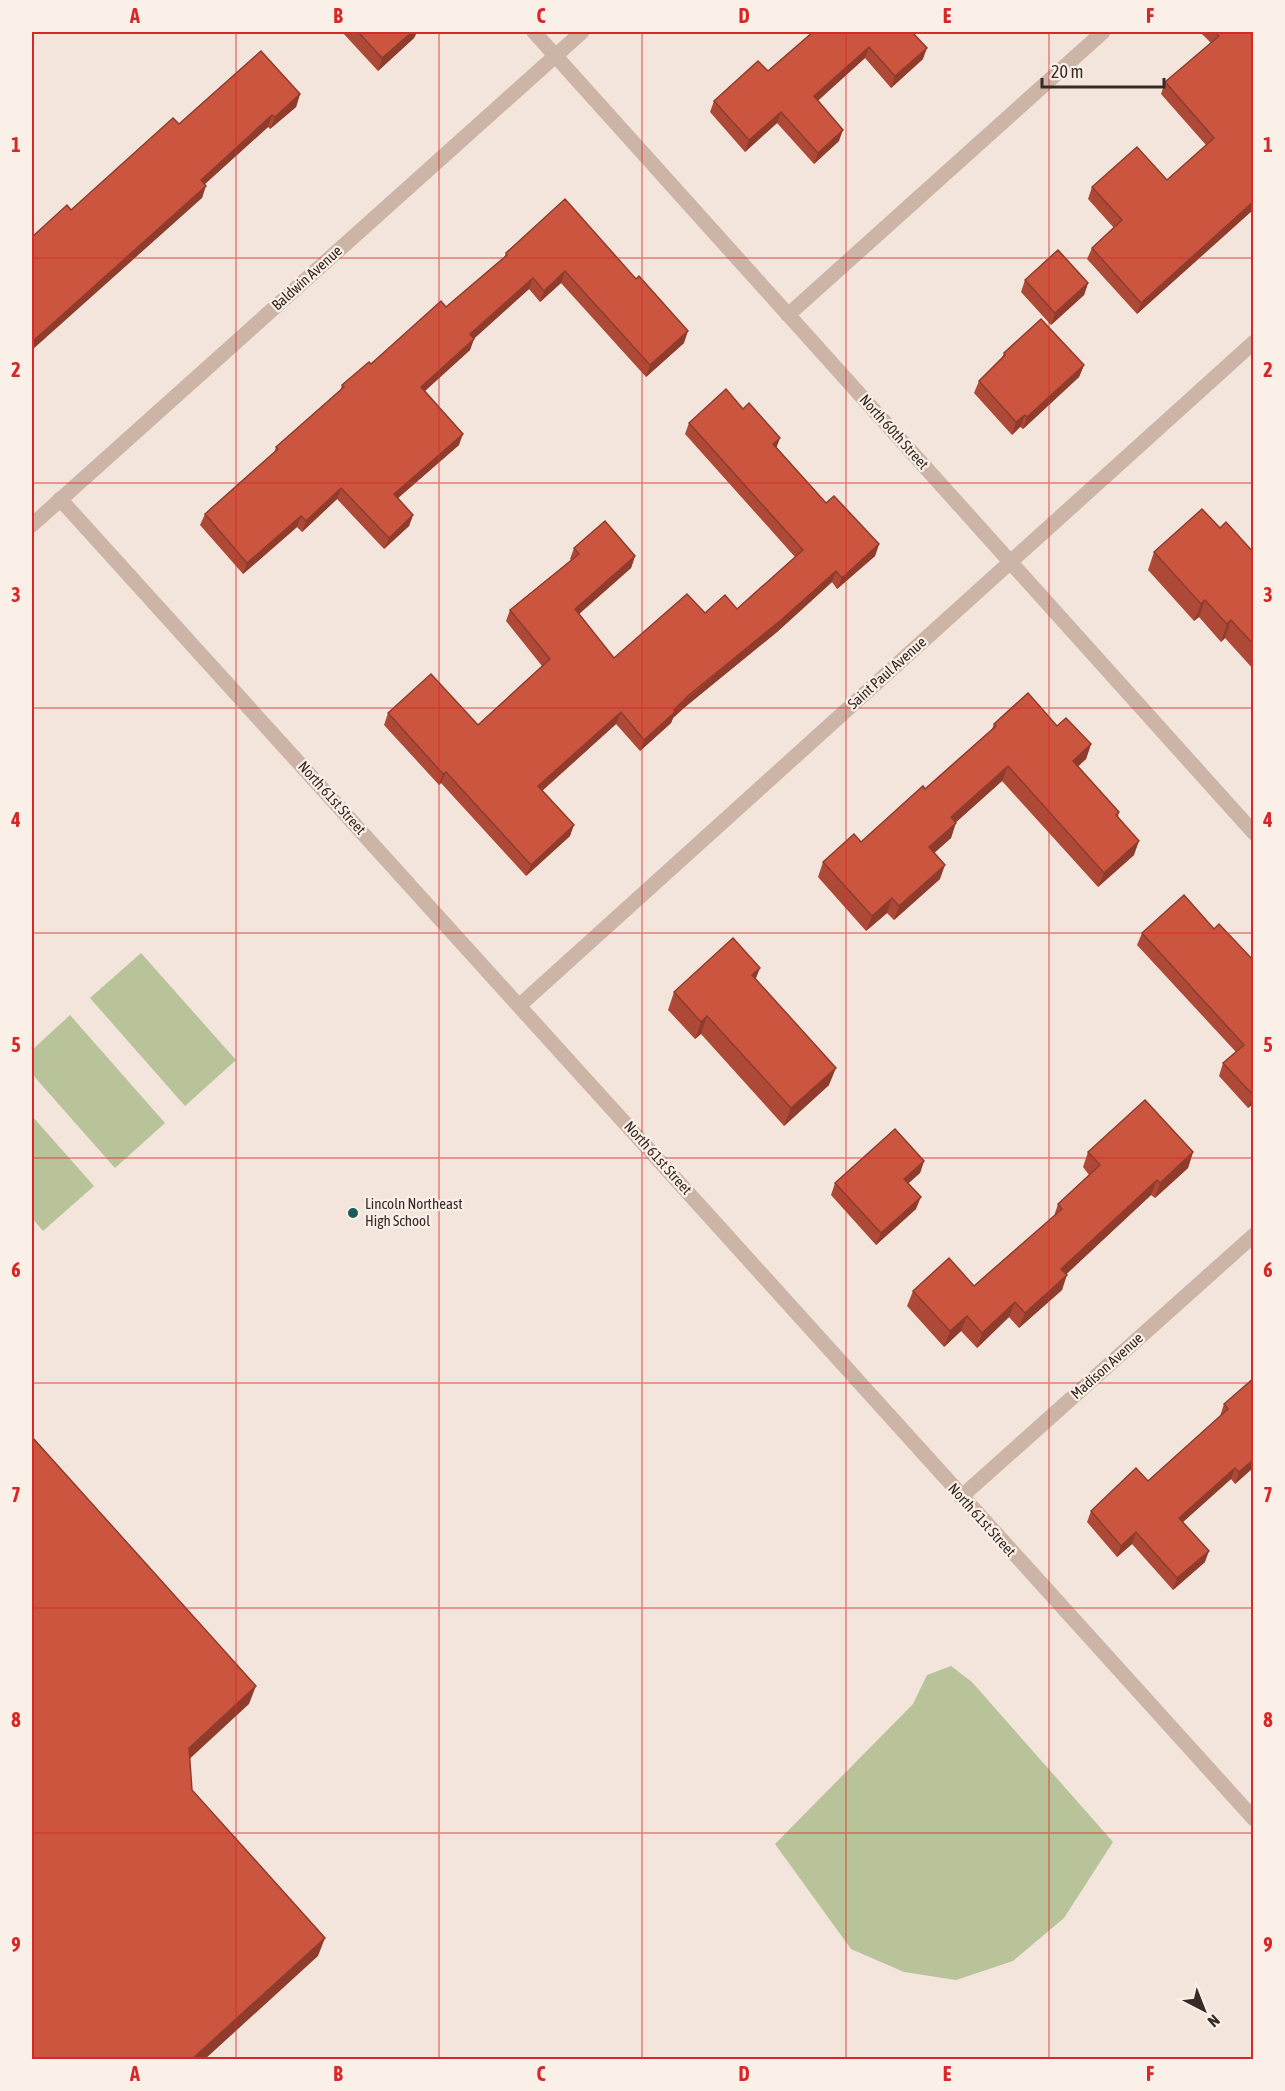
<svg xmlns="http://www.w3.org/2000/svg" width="1285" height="2091" viewBox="0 0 1285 2091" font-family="'Asap Condensed',sans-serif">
<rect width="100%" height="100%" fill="#f3e5db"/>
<g fill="#b9c39a">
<polygon points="141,953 236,1060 185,1106 90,998"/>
<polygon points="70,1015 165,1123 115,1168 32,1074 32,1050"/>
<polygon points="32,1116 94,1186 43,1231 32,1218"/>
<polygon points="951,1666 972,1682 1113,1842 1064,1918 1013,1961 956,1980 904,1972 851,1949 775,1844 913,1704 927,1675"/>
</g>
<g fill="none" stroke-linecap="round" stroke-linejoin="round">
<g stroke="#ccb4a6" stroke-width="15">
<polyline points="534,32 1254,833"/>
<polyline points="788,315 1103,32"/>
<path d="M 60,499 C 460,937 855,1380 1254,1819"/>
<polyline points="32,525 582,32"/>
<polyline points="520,1005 1254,342"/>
<polyline points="961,1497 1254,1235"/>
</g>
</g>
<g fill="#af4937">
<polygon points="342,32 417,32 414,38 378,71"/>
<polygon points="813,32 923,59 891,88 865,58 817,101 839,141 814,164 777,123 745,152 710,112 714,101 768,71"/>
<polygon points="1200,32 1254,32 1254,209 1137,314 1087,259 1092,248 1114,228 1088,199 1092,187 1167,180 1206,145 1161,94 1165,82 1211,43"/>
<polygon points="300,94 296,107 270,129 268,127 205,184 202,198 71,210 179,124"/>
<polygon points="565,199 684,343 646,377 561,283 540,302 529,289 474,338 470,350 425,391 459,445 398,498 413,515 409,526 384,549 337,499 302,532 297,527 243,574 200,525 205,514 274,453 276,447 340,391 342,385 446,307 504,258 506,253"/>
<polygon points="1025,280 1088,283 1084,295 1051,325 1021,292"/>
<polygon points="1004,353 1084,365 1079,377 1023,429 1020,427 1012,435 974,393 979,381 1002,358"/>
<polygon points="689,423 777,448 826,503 879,544 875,556 837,589 832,582 777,632 685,707 673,718 671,723 640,751 616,724 542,791 570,836 526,876 441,783 439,785 384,725 388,713 478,725 542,666 506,621 510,610 571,560 570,559 574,548 635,556 631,568 579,614 614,658 705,613 737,609 795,557 685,434"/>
<polygon points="1220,528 1254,553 1254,670 1225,638 1221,642 1199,617 1194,621 1148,570 1154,552"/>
<polygon points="994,724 1057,726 1091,744 1086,759 1078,766 1119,812 1118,817 1134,855 1098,887 1002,781 955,823 951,838 934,853 940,879 894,920 887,913 866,931 818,877 823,862 861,842 925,789 992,729"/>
<polygon points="1214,929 1254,961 1254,1103 1248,1108 1219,1076 1223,1063 1236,1052 1137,945 1142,933"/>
<polygon points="756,979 829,1085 784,1126 701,1034 695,1039 668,1010 674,992"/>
<polygon points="1088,1152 1193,1152 1188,1168 1155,1198 1151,1195 1066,1274 1062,1290 1019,1328 1009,1317 977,1348 961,1331 944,1347 907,1306 913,1291 974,1286 1054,1216 1058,1204 1089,1175 1083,1167"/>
<polygon points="924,1161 920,1173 908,1183 916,1209 876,1245 831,1195 835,1183"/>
<polygon points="1254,1378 1254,1467 1235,1484 1231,1479 1183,1522 1205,1562 1173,1590 1132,1544 1117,1557 1087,1522 1091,1511 1148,1481 1220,1416 1224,1404"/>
</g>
<g fill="#8f3c2d">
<polygon points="412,32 417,32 414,38 378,71 382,58"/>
<polygon points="869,47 865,58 810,108 814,96"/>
<polygon points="927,48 923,59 891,88 895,76"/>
<polygon points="300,94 296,107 270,129 275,117"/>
<polygon points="781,112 777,123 745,152 749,140"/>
<polygon points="272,115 268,127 196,192 201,180"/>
<polygon points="843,130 839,141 814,164 818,153"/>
<polygon points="206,186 202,198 32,350 32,342"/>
<polygon points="1254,201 1254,209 1137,314 1141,303"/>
<polygon points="565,271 561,283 540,302 544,291"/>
<polygon points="533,278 529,289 466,346 470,334"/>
<polygon points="1088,283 1084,295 1051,325 1055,313"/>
<polygon points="688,331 684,343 646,377 650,365"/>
<polygon points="474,339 470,350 417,398 421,387"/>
<polygon points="1084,365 1079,377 1023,429 1027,417"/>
<polygon points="1025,415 1020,427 1012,435 1016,422"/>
<polygon points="463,434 459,445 390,505 394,494"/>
<polygon points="780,438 776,449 773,444"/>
<polygon points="341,488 337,499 302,532 306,521"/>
<polygon points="413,515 409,526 384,549 389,538"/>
<polygon points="301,516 297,527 243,574 247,563"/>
<polygon points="879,544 875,556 837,589 842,578"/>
<polygon points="635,556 631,568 571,621 575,609"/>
<polygon points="836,571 832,582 777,632 685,707 673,718 671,723 640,751 644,740 674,710"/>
<polygon points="1205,600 1199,617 1194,621 1201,604"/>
<polygon points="1231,620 1225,638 1221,642 1227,624"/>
<polygon points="621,712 616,724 534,798 538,786"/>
<polygon points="1091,744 1086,759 1068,776 1073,761"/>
<polygon points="1008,766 1002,781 945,832 951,817"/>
<polygon points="446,772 441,783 439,785 443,774"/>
<polygon points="956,823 951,838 924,862 929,847"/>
<polygon points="574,825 570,836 526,876 531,865"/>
<polygon points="1139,841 1134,855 1098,887 1104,873"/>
<polygon points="945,865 940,879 894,920 899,906"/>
<polygon points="892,898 887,913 866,931 872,916"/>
<polygon points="760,968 753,986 752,975"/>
<polygon points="707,1016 701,1034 695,1039 701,1022"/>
<polygon points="836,1068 829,1085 784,1126 791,1108"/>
<polygon points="1253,1095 1254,1095 1254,1103 1248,1108"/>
<polygon points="1193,1152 1188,1168 1155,1198 1160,1183"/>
<polygon points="924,1161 920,1173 900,1191 904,1179"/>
<polygon points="1157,1180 1151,1195 1056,1284 1061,1269"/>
<polygon points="921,1197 916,1209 876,1245 881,1233"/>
<polygon points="1067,1275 1062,1290 1019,1328 1025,1313"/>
<polygon points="1015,1302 1009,1317 977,1348 982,1333"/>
<polygon points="967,1316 961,1331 944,1347 950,1331"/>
<polygon points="1254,1459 1254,1467 1235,1484 1239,1472"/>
<polygon points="1235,1468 1231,1479 1175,1529 1179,1518"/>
<polygon points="1136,1532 1132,1544 1117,1557 1121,1546"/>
<polygon points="1209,1551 1205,1562 1173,1590 1177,1578"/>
<polygon points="256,1686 249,1704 183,1765 189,1748"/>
<polygon points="325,1938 318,1956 204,2060 191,2060"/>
</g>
<g fill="#cc5540" stroke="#8f3c2d" stroke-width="1.5">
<polygon points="358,32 412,32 382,58"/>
<polygon points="813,32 912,32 927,48 895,76 869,47 814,96 843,130 818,153 781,112 749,140 714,101 758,61 768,71"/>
<polygon points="1215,32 1254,32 1254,201 1141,303 1092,248 1122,220 1092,187 1137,147 1167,180 1214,138 1165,82 1219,36"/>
<polygon points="261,51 300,94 275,117 272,115 201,180 206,186 32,342 32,237 67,205 71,210 173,118 179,124"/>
<polygon points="565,199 636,279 639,276 688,331 650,365 565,271 544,291 533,278 470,334 474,339 421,387 463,434 394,494 413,515 389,538 341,488 306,521 301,516 247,563 205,514 278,449 276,447 344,387 342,385 369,362 371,364 441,301 446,307 507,255 506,253"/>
<polygon points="1058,250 1088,283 1055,313 1025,280"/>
<polygon points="1041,319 1084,365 1027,417 1025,415 1016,422 979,381 1005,355 1004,353"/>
<polygon points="726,389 743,409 749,403 780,438 773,444 826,503 834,496 879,544 842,578 836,571 781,620 689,695 674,710 675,712 644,740 621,712 538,786 574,825 531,865 446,772 443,774 388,713 431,674 478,725 550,659 510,610 579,554 574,548 605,521 635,556 575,609 614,658 687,594 705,613 725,595 737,609 803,550 689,423"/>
<polygon points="1202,509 1220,528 1226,522 1254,553 1254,645 1231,620 1227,624 1205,600 1201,604 1154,552"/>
<polygon points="1028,693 1057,726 1066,718 1091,744 1073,761 1119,812 1116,815 1139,841 1104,873 1008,766 951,817 956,823 929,847 945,865 899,906 892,898 872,916 823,862 854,834 861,842 923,786 925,789 996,726 994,724"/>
<polygon points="1184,895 1214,929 1219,924 1254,961 1254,1095 1253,1095 1223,1063 1244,1045 1142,933"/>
<polygon points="733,938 760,968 752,975 836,1068 791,1108 707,1016 701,1022 674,992"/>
<polygon points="1145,1100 1193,1152 1160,1183 1157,1180 1061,1269 1067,1275 1025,1313 1015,1302 982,1333 967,1316 950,1331 913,1291 949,1258 974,1286 1062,1209 1058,1204 1100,1165 1088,1152"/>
<polygon points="895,1129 924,1161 904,1179 921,1197 881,1233 835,1183"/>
<polygon points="1254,1378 1254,1459 1239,1472 1235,1468 1179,1518 1209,1551 1177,1578 1136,1532 1121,1546 1091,1511 1136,1468 1148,1481 1228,1409 1224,1404"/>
<polygon points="32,1437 256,1686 189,1748 192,1790 325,1938 191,2060 32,2060"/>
</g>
<path fill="none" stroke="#d62828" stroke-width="1.5" stroke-opacity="0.55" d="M 236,32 L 236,2060M 439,32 L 439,2060M 642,32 L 642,2060M 846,32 L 846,2060M 1049,32 L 1049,2060M 32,258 L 1254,258M 32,483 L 1254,483M 32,708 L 1254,708M 32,933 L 1254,933M 32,1158 L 1254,1158M 32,1383 L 1254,1383M 32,1608 L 1254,1608M 32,1833 L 1254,1833"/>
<circle fill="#1b5b59" stroke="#faf0e8" stroke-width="2" cx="353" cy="1213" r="6"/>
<g text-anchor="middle" stroke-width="4.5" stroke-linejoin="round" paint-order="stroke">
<g font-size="15" fill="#382b27" stroke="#faf0e8">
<text transform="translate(307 278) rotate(-42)" y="5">Baldwin Avenue</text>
<text transform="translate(894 432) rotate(48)" y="5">North 60th Street</text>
<text transform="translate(887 673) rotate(-42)" y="5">Saint Paul Avenue</text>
<text transform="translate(332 798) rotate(48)" y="5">North 61st Street</text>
<text transform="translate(658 1158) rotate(48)" y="5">North 61st Street</text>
<text transform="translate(1107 1366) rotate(-42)" y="5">Madison Avenue</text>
<text transform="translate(982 1520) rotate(48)" y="5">North 61st Street</text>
</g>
<g font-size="15" fill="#382b27" stroke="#faf0e8" text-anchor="start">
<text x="365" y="1209">Lincoln Northeast<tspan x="365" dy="17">High School</tspan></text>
</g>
</g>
<rect width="1285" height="2091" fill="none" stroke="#faf0e8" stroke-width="66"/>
<g transform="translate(1204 2010) rotate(138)" stroke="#faf0e8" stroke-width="4.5" paint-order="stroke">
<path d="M0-4.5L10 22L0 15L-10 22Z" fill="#382b27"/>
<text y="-9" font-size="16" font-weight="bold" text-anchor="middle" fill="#382b27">N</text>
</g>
<path d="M1042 78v9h122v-9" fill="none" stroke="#382b27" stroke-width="3"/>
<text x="1051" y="78" font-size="18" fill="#382b27" stroke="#faf0e8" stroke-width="4.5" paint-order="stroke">20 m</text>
<rect x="33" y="33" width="1219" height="2025" fill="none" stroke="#d62828" stroke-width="2"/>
<g font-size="20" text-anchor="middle" font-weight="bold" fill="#d62828">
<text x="135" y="23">A</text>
<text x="338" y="23">B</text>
<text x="541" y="23">C</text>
<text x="744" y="23">D</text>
<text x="947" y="23">E</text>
<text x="1150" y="23">F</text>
<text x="16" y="152">1</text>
<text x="1268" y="152">1</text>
<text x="16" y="377">2</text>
<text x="1268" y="377">2</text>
<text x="16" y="602">3</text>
<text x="1268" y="602">3</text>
<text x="16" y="827">4</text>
<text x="1268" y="827">4</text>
<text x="16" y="1052">5</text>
<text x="1268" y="1052">5</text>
<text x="16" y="1277">6</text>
<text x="1268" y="1277">6</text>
<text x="16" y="1502">7</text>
<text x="1268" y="1502">7</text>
<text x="16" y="1727">8</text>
<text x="1268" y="1727">8</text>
<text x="16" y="1952">9</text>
<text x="1268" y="1952">9</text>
<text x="135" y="2081">A</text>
<text x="338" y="2081">B</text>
<text x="541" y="2081">C</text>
<text x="744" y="2081">D</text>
<text x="947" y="2081">E</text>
<text x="1150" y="2081">F</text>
</g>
</svg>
